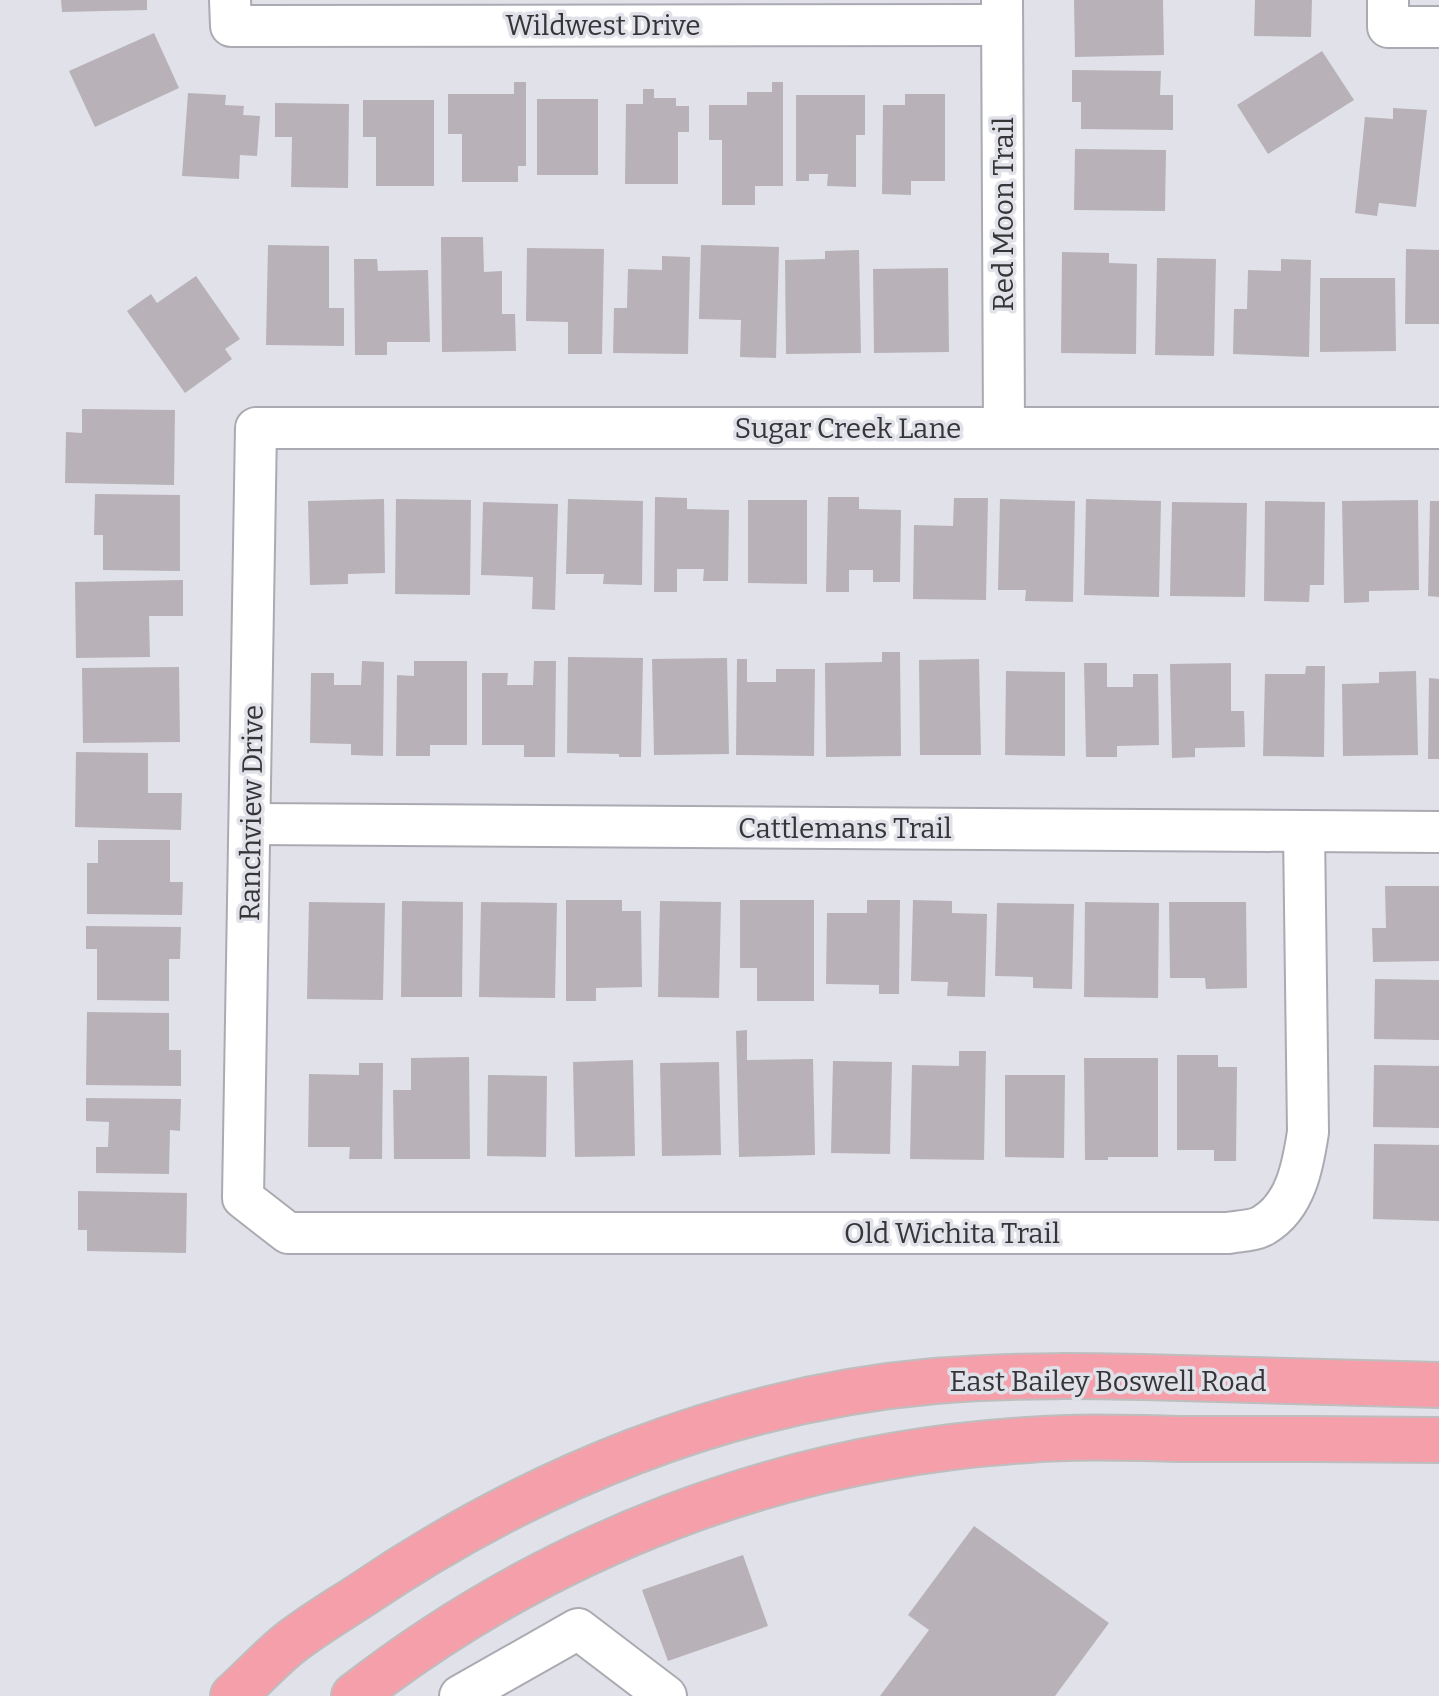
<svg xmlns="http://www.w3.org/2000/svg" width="1439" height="1696" viewBox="0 0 1439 1696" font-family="Bitter,serif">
<rect width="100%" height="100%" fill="#e1e1e9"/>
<g fill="#b8b2b8">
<polygon points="61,0 147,0 147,10 62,12"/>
<polygon points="1074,0 1163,0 1164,55 1075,57"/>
<polygon points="1255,0 1312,0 1311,37 1254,36"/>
<polygon points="154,33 179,88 95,127 69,71"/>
<polygon points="1322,51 1354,100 1268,154 1237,105"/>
<polygon points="1072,70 1161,71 1160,95 1173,95 1173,130 1081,129 1081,102 1072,102"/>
<polygon points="514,82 526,82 526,166 518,166 518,182 462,182 462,134 448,134 448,94 514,94"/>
<polygon points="772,82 783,82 783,186 755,186 755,205 722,205 722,140 709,140 709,105 747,105 747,92 772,92"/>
<polygon points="643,89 654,89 654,98 676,98 676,106 689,106 689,132 678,132 678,184 625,184 626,104 643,104"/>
<polygon points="188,93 226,95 225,105 244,106 243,115 260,116 257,156 240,155 239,179 182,176"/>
<polygon points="905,94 945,94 945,181 911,181 911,195 882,194 883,105 905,105"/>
<polygon points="796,95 865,95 865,135 856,135 856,187 827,186 828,174 809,174 809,181 796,181"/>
<rect x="537" y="99" width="61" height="76"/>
<polygon points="363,100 434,100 434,186 376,186 376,137 363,137"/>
<polygon points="275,103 349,104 348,188 291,187 292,137 275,137"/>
<polygon points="1393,108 1427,110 1416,207 1379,203 1377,216 1355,213 1365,117 1393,119"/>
<polygon points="1075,149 1166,150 1165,211 1074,210"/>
<polygon points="441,237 483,237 484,272 502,271 502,314 515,314 516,351 442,352"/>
<polygon points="268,245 329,246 329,308 344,308 344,346 266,345"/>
<polygon points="701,245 779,247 776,358 740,357 741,320 699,319"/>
<polygon points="527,248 604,249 602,354 568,354 568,322 526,321"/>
<polygon points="1406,249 1439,250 1439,324 1405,324"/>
<polygon points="859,250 861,353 786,354 785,260 825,259 825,251"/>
<polygon points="1062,252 1109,253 1109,263 1137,264 1136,354 1061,353"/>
<polygon points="662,256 690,257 688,354 613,353 614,308 627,308 628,269 662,270"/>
<polygon points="1157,258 1216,259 1214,356 1155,355"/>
<polygon points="354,259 377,259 378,271 428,270 430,342 387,342 387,355 355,355"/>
<polygon points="1281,259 1311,260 1309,357 1233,354 1234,309 1247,309 1248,270 1281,271"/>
<polygon points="948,268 949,352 874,353 873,269"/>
<polygon points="196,276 240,339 225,349 232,359 185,393 127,311 151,294 157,303"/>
<polygon points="1320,278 1395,278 1396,351 1320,352"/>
<polygon points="82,409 175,410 174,485 65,483 66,432 82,433"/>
<polygon points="95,494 180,495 180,571 103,570 103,535 94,535"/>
<polygon points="655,497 687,498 687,509 729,510 728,581 703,581 704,569 677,569 677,592 654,592"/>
<polygon points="828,497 859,497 859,509 901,510 900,582 873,582 873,570 849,570 849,592 826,592"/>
<polygon points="954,498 988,498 986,600 913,599 914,525 953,526"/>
<polygon points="384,499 385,573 348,574 348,584 310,585 308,501"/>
<polygon points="396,499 471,500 470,595 395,594"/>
<polygon points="568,499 643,501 642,585 603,584 604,574 566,574"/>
<polygon points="1000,499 1075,501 1073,602 1025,601 1026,590 998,590"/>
<polygon points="1086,499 1161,501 1159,597 1084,595"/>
<polygon points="748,500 807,500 807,584 748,583"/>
<polygon points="1418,500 1419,590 1369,591 1369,602 1344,603 1342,501"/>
<polygon points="1265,501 1325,502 1324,585 1310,585 1309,602 1264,601"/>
<polygon points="1430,501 1439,501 1439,597 1428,596"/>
<polygon points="483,502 558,504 555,610 532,609 533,577 481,575"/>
<polygon points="1172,502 1247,503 1245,597 1170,596"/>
<polygon points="183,580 183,616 149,616 150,657 76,658 75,582"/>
<polygon points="882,652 900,652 901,756 826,757 825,663 882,662"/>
<polygon points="568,657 643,658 641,757 619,757 619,754 567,753"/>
<polygon points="727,658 729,754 654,755 652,659"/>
<polygon points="737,659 747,659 747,682 776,682 776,669 815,669 814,756 736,755"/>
<polygon points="979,659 981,755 920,755 919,660"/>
<polygon points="362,661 384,662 383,756 351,755 351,744 310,743 311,673 334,673 334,685 361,685"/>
<polygon points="414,661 467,661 467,745 430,745 430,756 396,756 397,675 414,676"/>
<polygon points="534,661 556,661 555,757 524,757 524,745 482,745 482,673 508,673 507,685 533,685"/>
<polygon points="1084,663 1107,663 1107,687 1133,687 1133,674 1158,674 1159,745 1117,746 1117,757 1086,757"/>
<polygon points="1231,663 1231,711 1244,711 1245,747 1195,748 1195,757 1172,758 1170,664"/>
<polygon points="1306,666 1325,666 1324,757 1263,756 1265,674 1305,674"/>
<polygon points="179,667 180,742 83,743 82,668"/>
<polygon points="1006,671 1065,672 1065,756 1005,755"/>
<polygon points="1416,671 1418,755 1343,756 1342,684 1379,683 1379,672"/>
<polygon points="1429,678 1439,679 1439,759 1428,759"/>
<polygon points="76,752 148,753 148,793 182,793 181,830 75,827"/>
<polygon points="98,840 170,840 170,882 183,882 182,915 87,914 87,863 98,863"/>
<polygon points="1385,886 1439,886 1439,961 1373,962 1372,928 1386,928"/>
<polygon points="566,900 622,900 622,911 641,911 642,987 596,988 596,1001 566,1001"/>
<polygon points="740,900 814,900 814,1001 757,1001 757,968 740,968"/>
<polygon points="867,900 900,900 899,994 879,994 879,985 826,984 827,913 867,913"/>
<polygon points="913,900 952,901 952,913 987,914 985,997 947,996 948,982 911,981"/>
<polygon points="402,901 463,902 462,997 401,997"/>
<polygon points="660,901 721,902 719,998 658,997"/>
<polygon points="309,902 385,903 383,1000 307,999"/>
<polygon points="481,902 557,903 555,998 479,997"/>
<polygon points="1085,902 1159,903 1158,998 1084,997"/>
<polygon points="1169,902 1246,902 1247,988 1206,989 1205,978 1170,978"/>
<polygon points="997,903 1074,904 1072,989 1033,988 1033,977 995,976"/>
<polygon points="86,926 181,927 180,959 169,959 169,1001 97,1000 97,949 86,949"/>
<polygon points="1375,979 1439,980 1439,1040 1374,1039"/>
<polygon points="87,1012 169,1013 169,1050 181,1050 181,1086 86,1085"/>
<polygon points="747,1030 747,1060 813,1059 815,1155 739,1157 736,1031"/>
<polygon points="959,1051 986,1051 984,1160 910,1159 912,1065 959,1066"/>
<polygon points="1177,1055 1218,1055 1218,1067 1237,1067 1236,1161 1214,1161 1214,1150 1177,1150"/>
<polygon points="469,1057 470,1159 394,1159 393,1090 411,1090 411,1058"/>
<polygon points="1084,1058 1158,1058 1158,1157 1108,1157 1108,1160 1085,1160"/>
<polygon points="633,1060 635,1156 575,1157 573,1062"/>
<polygon points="833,1061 892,1062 890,1154 831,1153"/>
<polygon points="719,1062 721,1155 662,1156 660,1063"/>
<polygon points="359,1063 383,1063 382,1159 349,1159 350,1147 308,1147 309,1074 359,1075"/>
<polygon points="1374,1065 1439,1066 1439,1128 1373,1127"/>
<polygon points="488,1075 547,1076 546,1157 487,1156"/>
<polygon points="1005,1075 1065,1075 1064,1158 1005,1157"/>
<polygon points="86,1098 181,1099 180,1131 170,1130 169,1174 96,1173 96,1147 108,1147 109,1122 86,1121"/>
<polygon points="1374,1144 1439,1145 1439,1221 1373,1219"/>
<polygon points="78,1191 187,1193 186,1253 87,1251 87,1230 78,1230"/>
<polygon points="974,1526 1109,1623 1055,1696 880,1696 929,1630 908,1615"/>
<polygon points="743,1555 768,1626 668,1661 642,1590"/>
</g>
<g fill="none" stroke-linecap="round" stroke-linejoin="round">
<g stroke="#abaab2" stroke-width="44">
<g id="minor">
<polyline points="230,0 231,26 1002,25"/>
<polyline points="1002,0 1004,428"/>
<polyline points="1388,0 1388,27 1439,27"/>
<polyline points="251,824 1439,832"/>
<path d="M 1304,831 L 1308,1132 C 1303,1165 1296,1206 1264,1225 C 1255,1231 1239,1231 1228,1233 L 288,1233 L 243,1198 L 256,428 L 1439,428"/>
<polyline points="460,1696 578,1629 666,1696"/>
</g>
</g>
<g stroke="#bebebf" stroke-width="48">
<g id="major">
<path d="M 233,1696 C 252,1679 270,1659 290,1643 C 312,1626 337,1611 360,1596 C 531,1480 727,1399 935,1381 C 1017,1374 1098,1376 1180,1378 C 1267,1381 1353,1383 1439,1385"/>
<path d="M 354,1696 C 548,1545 782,1455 1028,1440 C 1080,1436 1133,1438 1185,1439 C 1270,1439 1354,1439 1439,1440"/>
</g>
</g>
<use href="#minor" stroke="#fff" stroke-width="40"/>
<use href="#major" stroke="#f49fa9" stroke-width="44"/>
</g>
<g text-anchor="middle" stroke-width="7" stroke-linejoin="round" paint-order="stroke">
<g font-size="28" fill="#353538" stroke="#e1e1e9">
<text x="603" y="35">Wildwest Drive</text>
<text transform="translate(1003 214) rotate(-90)" y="10">Red Moon Trail</text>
<text x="848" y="438">Sugar Creek Lane</text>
<text transform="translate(251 813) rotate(-89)" y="10">Ranchview Drive</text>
<text x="845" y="838">Cattlemans Trail</text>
<text x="952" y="1243">Old Wichita Trail</text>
<text x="1108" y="1391">East Bailey Boswell Road</text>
</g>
</g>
</svg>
